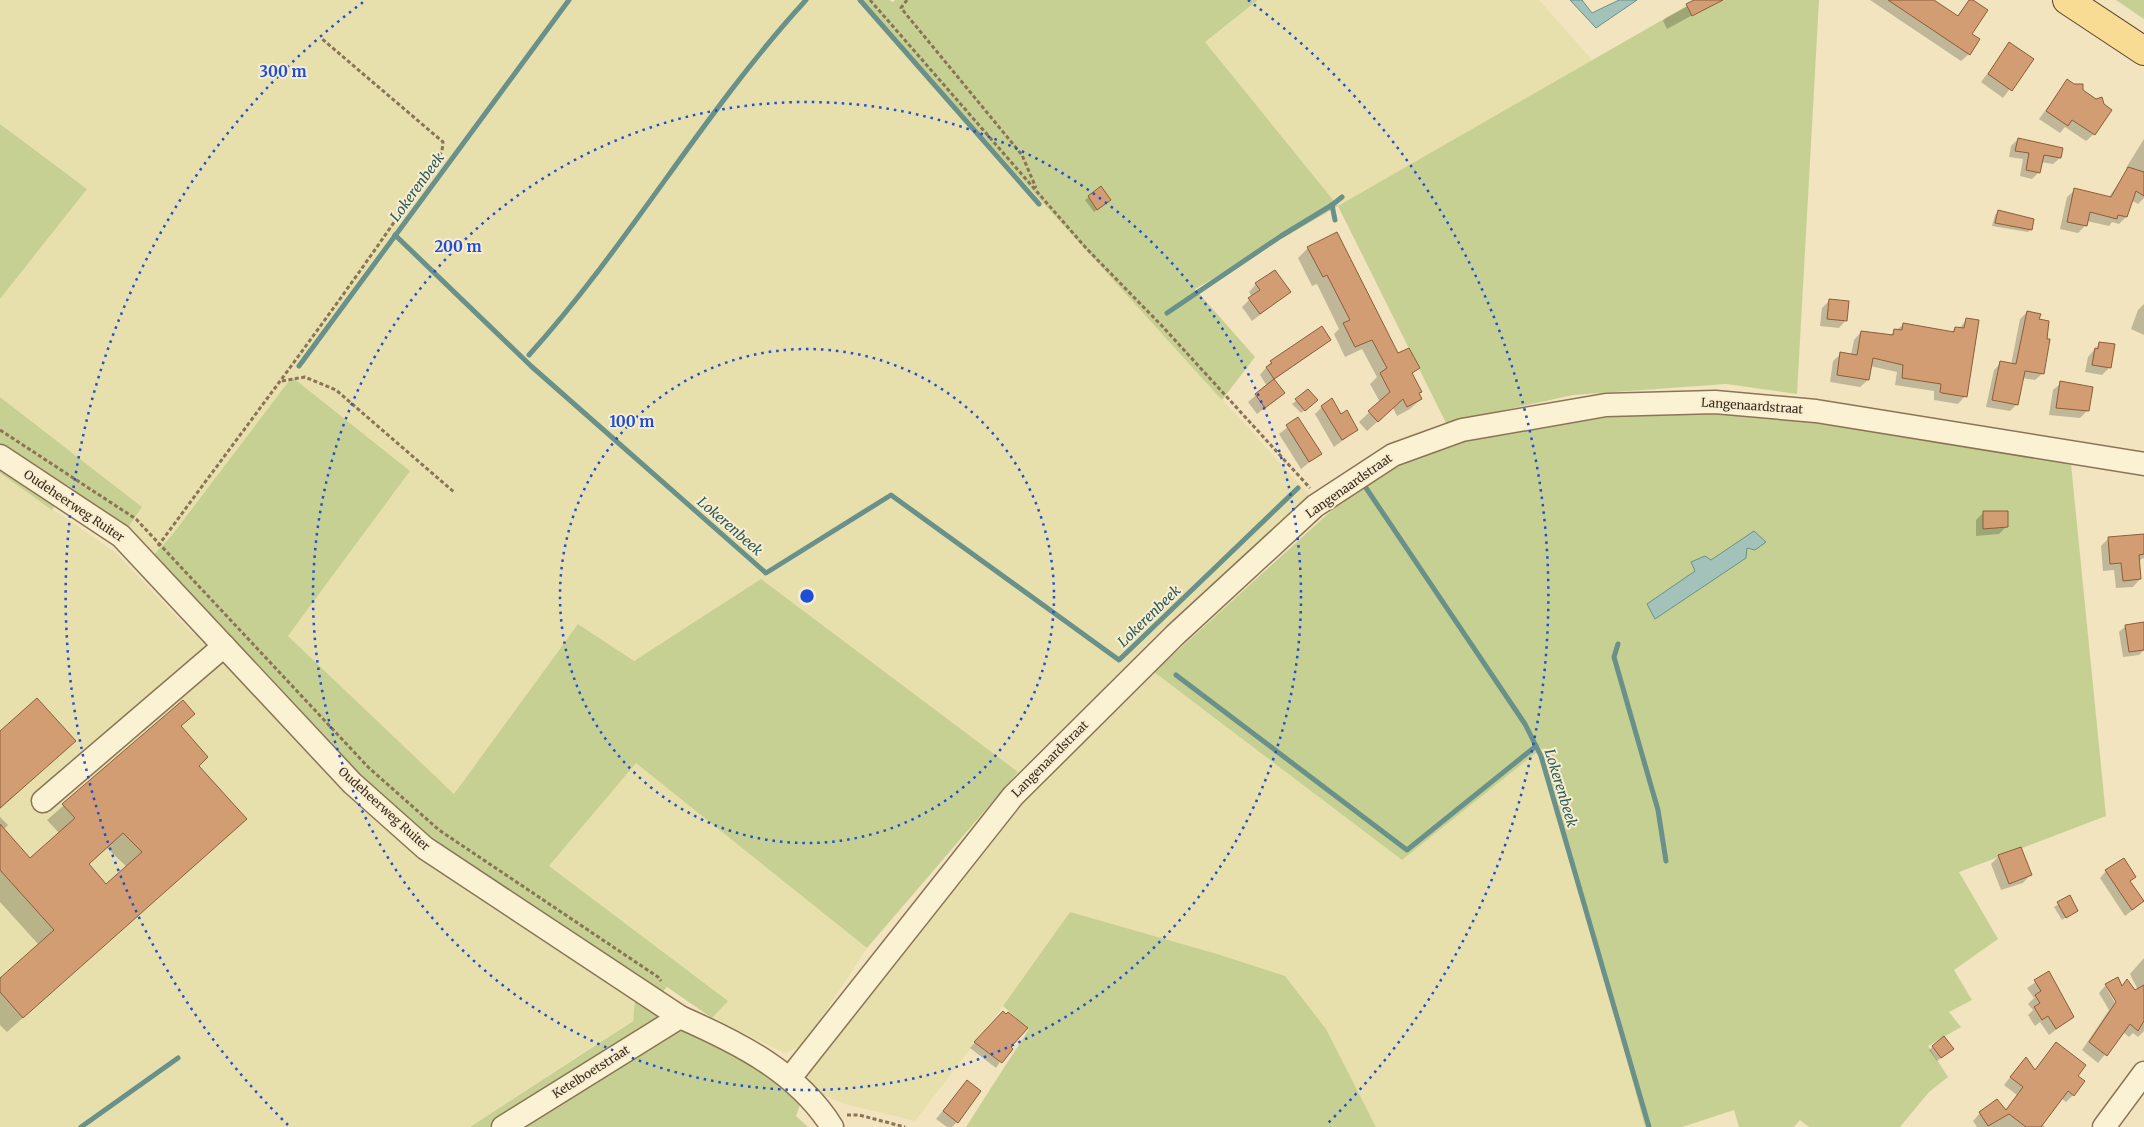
<svg xmlns="http://www.w3.org/2000/svg" width="2144" height="1127" viewBox="0 0 2144 1127" font-family="Merriweather,serif">
<rect width="100%" height="100%" fill="#f1e4bf"/>
<g fill="#e7e0ac">
<polygon points="0,0 859,0 1311,497 1122,670 1018,772 761,579 634,662 578,624 454,794 288,636 410,471 292,377 172,535 152,557 127,529 142,507 0,397 0,299 87,189 0,124"/>
<polygon points="1258,0 1539,0 1593,61 1338,206 1204,42"/>
<polygon points="0,473 115,552 194,635 212,620 379,795 635,1000 633,1020 470,1127 0,1127"/>
<polygon points="1154,672 1402,860 1542,747 1645,1127 1376,1127 1326,1029 1070,912 1003,1006 915,1121 845,1104 815,1092 805,1080 809,1067 1005,821"/>
<polygon points="636,762 867,948 812,1032 799,1047 785,1053 712,1018 727,1001 549,866"/>
</g>
<g fill="#c7d093">
<polygon points="859,0 889,0 893,2 895,0 1258,0 1205,42 1338,206 1697,0 1819,0 1797,394 1726,384 1573,395 1446,423 1338,206 1195,289 1255,357 1222,400"/>
<polygon points="2116,0 2144,0 2144,19"/>
<polygon points="0,124 87,189 0,299"/>
<path d="M 292,377 L 410,471 L 288,636 L 454,794 L 578,624 L 634,661 L 761,579 L 1018,772 L 867,948 L 636,763 L 549,866 L 728,1001 L 712,1018 L 667,987 L 647,1008 C 701,1035 755,1063 801,1102 L 796,1116 L 808,1127 L 470,1127 L 633,1021 L 635,1000 L 379,795 L 152,557 L 172,535 Z"/>
<polygon points="0,397 142,507 127,529 67,485 52,510 0,473"/>
<path d="M 1714,410 C 1835,422 1953,443 2071,464 L 2106,816 L 1959,872 L 1998,939 L 1954,970 L 1972,1000 L 1949,1012 L 1961,1027 L 1928,1046 L 1948,1077 L 1929,1092 L 1900,1127 L 1809,1127 L 1800,1120 L 1794,1127 L 1739,1127 L 1734,1110 L 1682,1127 L 1645,1127 L 1542,748 L 1402,860 L 1154,672 L 1344,499 L 1369,480 L 1415,455 L 1460,440 L 1630,414 Z"/>
<polygon points="1070,912 1217,954 1285,976 1326,1029 1376,1127 966,1127 1029,1029 1003,1006"/>
</g>
<g fill="#a3c3ba" stroke="#699189">
<polygon points="1570,0 1582,0 1592,13 1619,0 1637,0 1596,28"/>
<polygon points="1754,531 1766,542 1755,550 1747,548 1746,558 1655,619 1647,604 1695,571 1691,562 1705,556 1711,560"/>
</g>
<g fill="#0003" fill-rule="evenodd">
<polygon points="1699,0 1720,0 1667,29 1663,21 1666,18"/>
<polygon points="1870,0 1931,0 1957,16 1971,0 1969,54 1961,61"/>
<polygon points="2010,44 2032,59 2003,98 1981,82"/>
<polygon points="2067,81 2094,134 2086,141 2065,127 2060,133 2039,119"/>
<polygon points="2018,139 2060,158 2053,164 2041,162 2039,172 2032,179 2020,176 2023,159 2009,157 2011,146"/>
<polygon points="2144,139 2144,198 2138,204 2131,200 2126,217 2119,224 2112,222 2109,226 2087,221 2086,225 2078,233 2060,229 2067,197 2075,190 2109,197 2128,169 2126,168"/>
<polygon points="1101,188 1106,203 1094,212 1085,200"/>
<polygon points="1998,212 2031,229 2028,232 1992,226 1995,215"/>
<polygon points="1308,248 1398,355 1418,368 1411,375 1421,392 1418,394 1421,399 1410,409 1397,416 1393,408 1367,431 1359,422 1380,402 1370,384 1377,377 1362,349 1345,357 1334,334 1339,329 1317,284 1312,286 1298,258"/>
<polygon points="1256,284 1289,292 1252,321 1242,307 1252,297 1249,292"/>
<polygon points="1830,300 1846,320 1839,328 1820,326 1822,308"/>
<polygon points="2144,304 2144,335 2131,329 2138,310"/>
<polygon points="2027,312 2043,373 2035,380 2022,378 2017,404 2010,411 1986,407 1994,370 2001,363 2011,365 2020,319"/>
<polygon points="1967,319 1965,396 1958,404 1934,400 1934,391 1895,385 1897,372 1870,366 1868,380 1860,387 1830,382 1833,361 1841,354 1851,355 1854,340 1861,332 1889,336 1904,324 1951,333 1955,328 1959,329"/>
<polygon points="1330,340 1274,380 1283,393 1257,414 1248,402 1267,386 1260,375 1264,370 1271,362"/>
<polygon points="2100,343 2110,367 2102,375 2085,372 2088,357"/>
<polygon points="2061,383 2088,410 2080,418 2049,415 2053,390"/>
<polygon points="1308,391 1313,404 1301,413 1292,404"/>
<polygon points="1322,407 1341,416 1357,430 1334,447 1315,414"/>
<polygon points="1298,419 1320,454 1301,469 1279,434"/>
<polygon points="1984,512 2007,526 1999,534 1976,536 1976,520"/>
<polygon points="2144,535 2144,558 2138,561 2140,579 2133,587 2116,588 2114,570 2103,571 2101,546 2109,538"/>
<polygon points="2126,626 2144,643 2144,650 2139,655 2123,657 2119,632"/>
<path d="M 182,702 L 180,727 L 198,766 L 245,819 L 7,1032 L 0,1025 L 0,980 L 39,945 L 0,902 L 0,817 L 8,825 L 3,830 L 30,860 L 60,834 L 47,820 ZM 107,848 L 127,867 L 106,886 L 88,865 Z"/>
<polygon points="0,733 74,741 0,809"/>
<polygon points="1999,856 2030,875 2023,883 2001,890 1991,864"/>
<polygon points="2106,871 2135,877 2129,882 2143,902 2125,916 2100,878"/>
<polygon points="2069,897 2077,910 2062,920 2054,907"/>
<polygon points="2144,958 2144,1031 2138,1037 2133,1033 2129,1037 2123,1032 2098,1063 2082,1050 2109,1010 2099,993 2105,986 2118,1008 2120,1007 2105,986 2117,979 2122,987 2134,992 2138,990 2130,974"/>
<polygon points="2049,973 2073,1017 2049,1035 2040,1022 2035,1026 2028,1015 2033,1010 2028,1004 2034,998 2027,988"/>
<polygon points="997,1018 1009,1048 996,1068 970,1048"/>
<polygon points="1944,1038 1949,1052 1937,1061 1929,1050"/>
<polygon points="2056,1044 2076,1077 2073,1095 2066,1102 2061,1098 2042,1124 2045,1127 1977,1127 1973,1121 1980,1113 1997,1101 2005,1111 2017,1095 2004,1085 2019,1066 2034,1071"/>
<polygon points="960,1090 957,1122 952,1127 947,1127 936,1119"/>
</g>
<g fill="none" stroke-linecap="round" stroke-linejoin="round">
<g stroke="#699189" stroke-width="5">
<polyline points="860,0 1039,204"/>
<polyline points="1332,205 1335,220"/>
<polyline points="395,235 531,366 766,573 891,495 1119,660 1298,488"/>
<polyline points="1167,313 1281,236 1332,205 1342,197"/>
<path d="M 529,355 C 630,243 704,111 806,0"/>
<polyline points="299,366 569,0"/>
<polyline points="1362,482 1525,724 1541,756 1649,1127"/>
<polyline points="1618,644 1614,657 1658,810 1666,861"/>
<polyline points="1176,675 1407,850 1536,746"/>
<polyline points="81,1127 178,1058"/>
</g>
</g>
<g fill="#d29d72" stroke="#8c5d3a" fill-rule="evenodd">
<polygon points="1694,0 1723,0 1692,16 1686,4"/>
<polygon points="1888,0 1934,0 1958,16 1969,0 1973,0 1988,10 1972,34 1980,39 1970,55"/>
<polygon points="2009,42 2034,59 2012,91 1988,74"/>
<polygon points="2067,79 2074,84 2083,84 2083,90 2096,99 2102,97 2104,104 2112,110 2095,135 2072,120 2068,126 2046,111"/>
<polygon points="2018,138 2063,148 2061,158 2044,155 2040,173 2026,170 2029,153 2015,151"/>
<polygon points="2128,167 2144,172 2144,196 2136,191 2127,217 2118,215 2117,219 2090,212 2087,226 2067,222 2074,188 2111,197"/>
<polygon points="1101,186 1111,200 1097,210 1088,196"/>
<polygon points="1998,210 2034,219 2032,230 1995,223"/>
<polygon points="1337,232 1398,353 1409,348 1420,368 1412,373 1422,392 1419,393 1422,399 1407,407 1403,399 1378,422 1368,411 1390,392 1380,373 1387,368 1372,340 1355,347 1343,323 1350,320 1327,275 1323,277 1307,247"/>
<polygon points="1275,270 1291,292 1260,314 1248,298 1260,290 1255,283"/>
<polygon points="1829,299 1849,301 1847,321 1827,319"/>
<polygon points="2027,311 2041,314 2039,319 2049,321 2047,339 2050,339 2044,374 2025,371 2018,405 1992,400 2000,361 2016,364"/>
<polygon points="1966,318 1979,320 1967,397 1942,393 1940,392 1941,384 1902,378 1903,365 1873,358 1869,380 1837,375 1840,352 1857,355 1861,331 1893,335 1894,329 1902,330 1903,323 1954,332 1955,327 1964,328"/>
<polygon points="1322,326 1331,340 1274,379 1266,367 1272,363 1270,361"/>
<polygon points="2099,342 2115,344 2111,368 2092,365 2095,348 2098,349"/>
<polygon points="1274,379 1285,393 1265,408 1255,394"/>
<polygon points="2060,381 2093,387 2089,411 2056,408"/>
<polygon points="1308,389 1318,400 1305,411 1295,399"/>
<polygon points="1332,398 1341,414 1347,410 1358,430 1342,440 1321,406"/>
<polygon points="1298,417 1322,454 1309,462 1286,425"/>
<polygon points="1983,511 2008,511 2008,527 1983,529"/>
<polygon points="2144,534 2144,554 2139,555 2141,579 2123,581 2121,563 2110,564 2108,537"/>
<polygon points="2144,622 2144,650 2129,652 2125,625"/>
<polygon points="37,698 76,741 0,808 0,731"/>
<path d="M 183,700 L 195,714 L 181,726 L 208,757 L 199,766 L 247,819 L 23,1018 L 0,992 L 0,978 L 54,930 L 0,870 L 0,824 L 30,858 L 75,818 L 62,804 ZM 123,833 L 142,852 L 106,884 L 89,864 Z"/>
<polygon points="2021,847 2032,875 2009,884 1998,855"/>
<polygon points="2124,858 2136,877 2130,881 2144,901 2132,910 2105,870"/>
<polygon points="2070,895 2078,911 2066,918 2057,902"/>
<polygon points="2049,971 2074,1017 2056,1029 2048,1016 2042,1020 2034,1007 2040,1003 2035,995 2041,991 2034,980"/>
<polygon points="2118,977 2122,986 2127,979 2135,990 2144,985 2144,1021 2138,1031 2130,1024 2107,1056 2089,1042 2116,1002 2105,984"/>
<polygon points="1003,1011 1006,1014 1008,1012 1028,1028 1011,1047 1013,1049 1002,1063 974,1042"/>
<polygon points="1944,1036 1954,1049 1941,1058 1932,1046"/>
<polygon points="2056,1042 2086,1065 2078,1076 2085,1081 2074,1096 2068,1091 2041,1127 2026,1127 2009,1114 1988,1126 1979,1112 1997,1099 2006,1110 2023,1087 2010,1077 2026,1057 2035,1070"/>
<polygon points="967,1080 981,1091 958,1123 943,1111"/>
</g>
<g fill="none" stroke-linecap="round" stroke-linejoin="round">
<g stroke="#8b7456" stroke-width="25">
<g id="minor">
<path d="M 0,456 L 121,536 L 352,783 L 425,848 L 680,1017 C 737,1042 798,1072 832,1127"/>
<polyline points="43,801 224,646"/>
<polyline points="790,1078 1013,796 1175,635 1315,506 1393,455 1462,430 1606,405 1715,402 1816,411 2144,464"/>
<polyline points="503,1127 680,1017"/>
<polyline points="2104,1127 2144,1073"/>
</g>
</g>
<g stroke="#59422b" stroke-width="30">
<polyline id="major" points="2067,0 2144,51"/>
</g>
<g stroke="#8b7456" stroke-width="3" stroke-dasharray="4 2.5" stroke-linecap="butt">
<polyline points="870,0 1086,248 1163,327 1310,488"/>
<polyline points="907,0 901,8 1022,155 1036,188"/>
<polyline points="282,381 305,377 336,390 454,492"/>
<polyline points="0,430 136,519 368,767 439,830 658,977 661,981"/>
<path d="M 158,546 C 254,415 353,287 442,151 L 443,142 L 321,38"/>
<polyline points="847,1115 859,1115 905,1127"/>
</g>
<use href="#minor" stroke="#fbf1d3" stroke-width="22"/>
<use href="#major" stroke="#f8dc94" stroke-width="28"/>
</g>
<g fill="none" stroke="#1d4ed8" stroke-width="2.5" stroke-dasharray="2.5 5">
<circle cx="807" cy="596" r="247"/>
<circle cx="807" cy="596" r="494"/>
<path d="M288 1125A741 741 0 0 1 366 0M1248 0A741 741 0 0 1 1326 1125"/>
</g>
<g text-anchor="middle" stroke-width="4" stroke-linejoin="round" paint-order="stroke">
<g font-size="12" fill="#3a2b1c" stroke="#f8edd0">
<text transform="translate(1752 406) rotate(4)" y="4">Langenaardstraat</text>
<text transform="translate(1349 486) rotate(-35)" y="4">Langenaardstraat</text>
<text transform="translate(74 506) rotate(34)" y="4">Oudeheerweg Ruiter</text>
<text transform="translate(1050 759) rotate(-45)" y="4">Langenaardstraat</text>
<text transform="translate(384 809) rotate(42)" y="4">Oudeheerweg Ruiter</text>
<text transform="translate(591 1072) rotate(-32)" y="4">Ketelboetstraat</text>
</g>
<g font-size="14" font-style="italic" fill="#2a5b59" stroke="#f8edd0">
<text transform="translate(417 187) rotate(-54)" y="5">Lokerenbeek</text>
<text transform="translate(730 526) rotate(41)" y="5">Lokerenbeek</text>
<text transform="translate(1149 616) rotate(-44)" y="5">Lokerenbeek</text>
<text transform="translate(1561 788) rotate(73)" y="5">Lokerenbeek</text>
</g>
</g>
<circle cx="807" cy="596" r="8" fill="#1d4ed8" stroke="#f8edd0" stroke-width="2.5"/>
<g font-size="15" text-anchor="middle" font-weight="bold" fill="#1d4ed8" stroke="#f8edd0" stroke-width="4" stroke-linejoin="round" paint-order="stroke">
<text x="283" y="77">300 m</text>
<text x="458" y="252">200 m</text>
<text x="632" y="427">100 m</text>
</g>
</svg>
